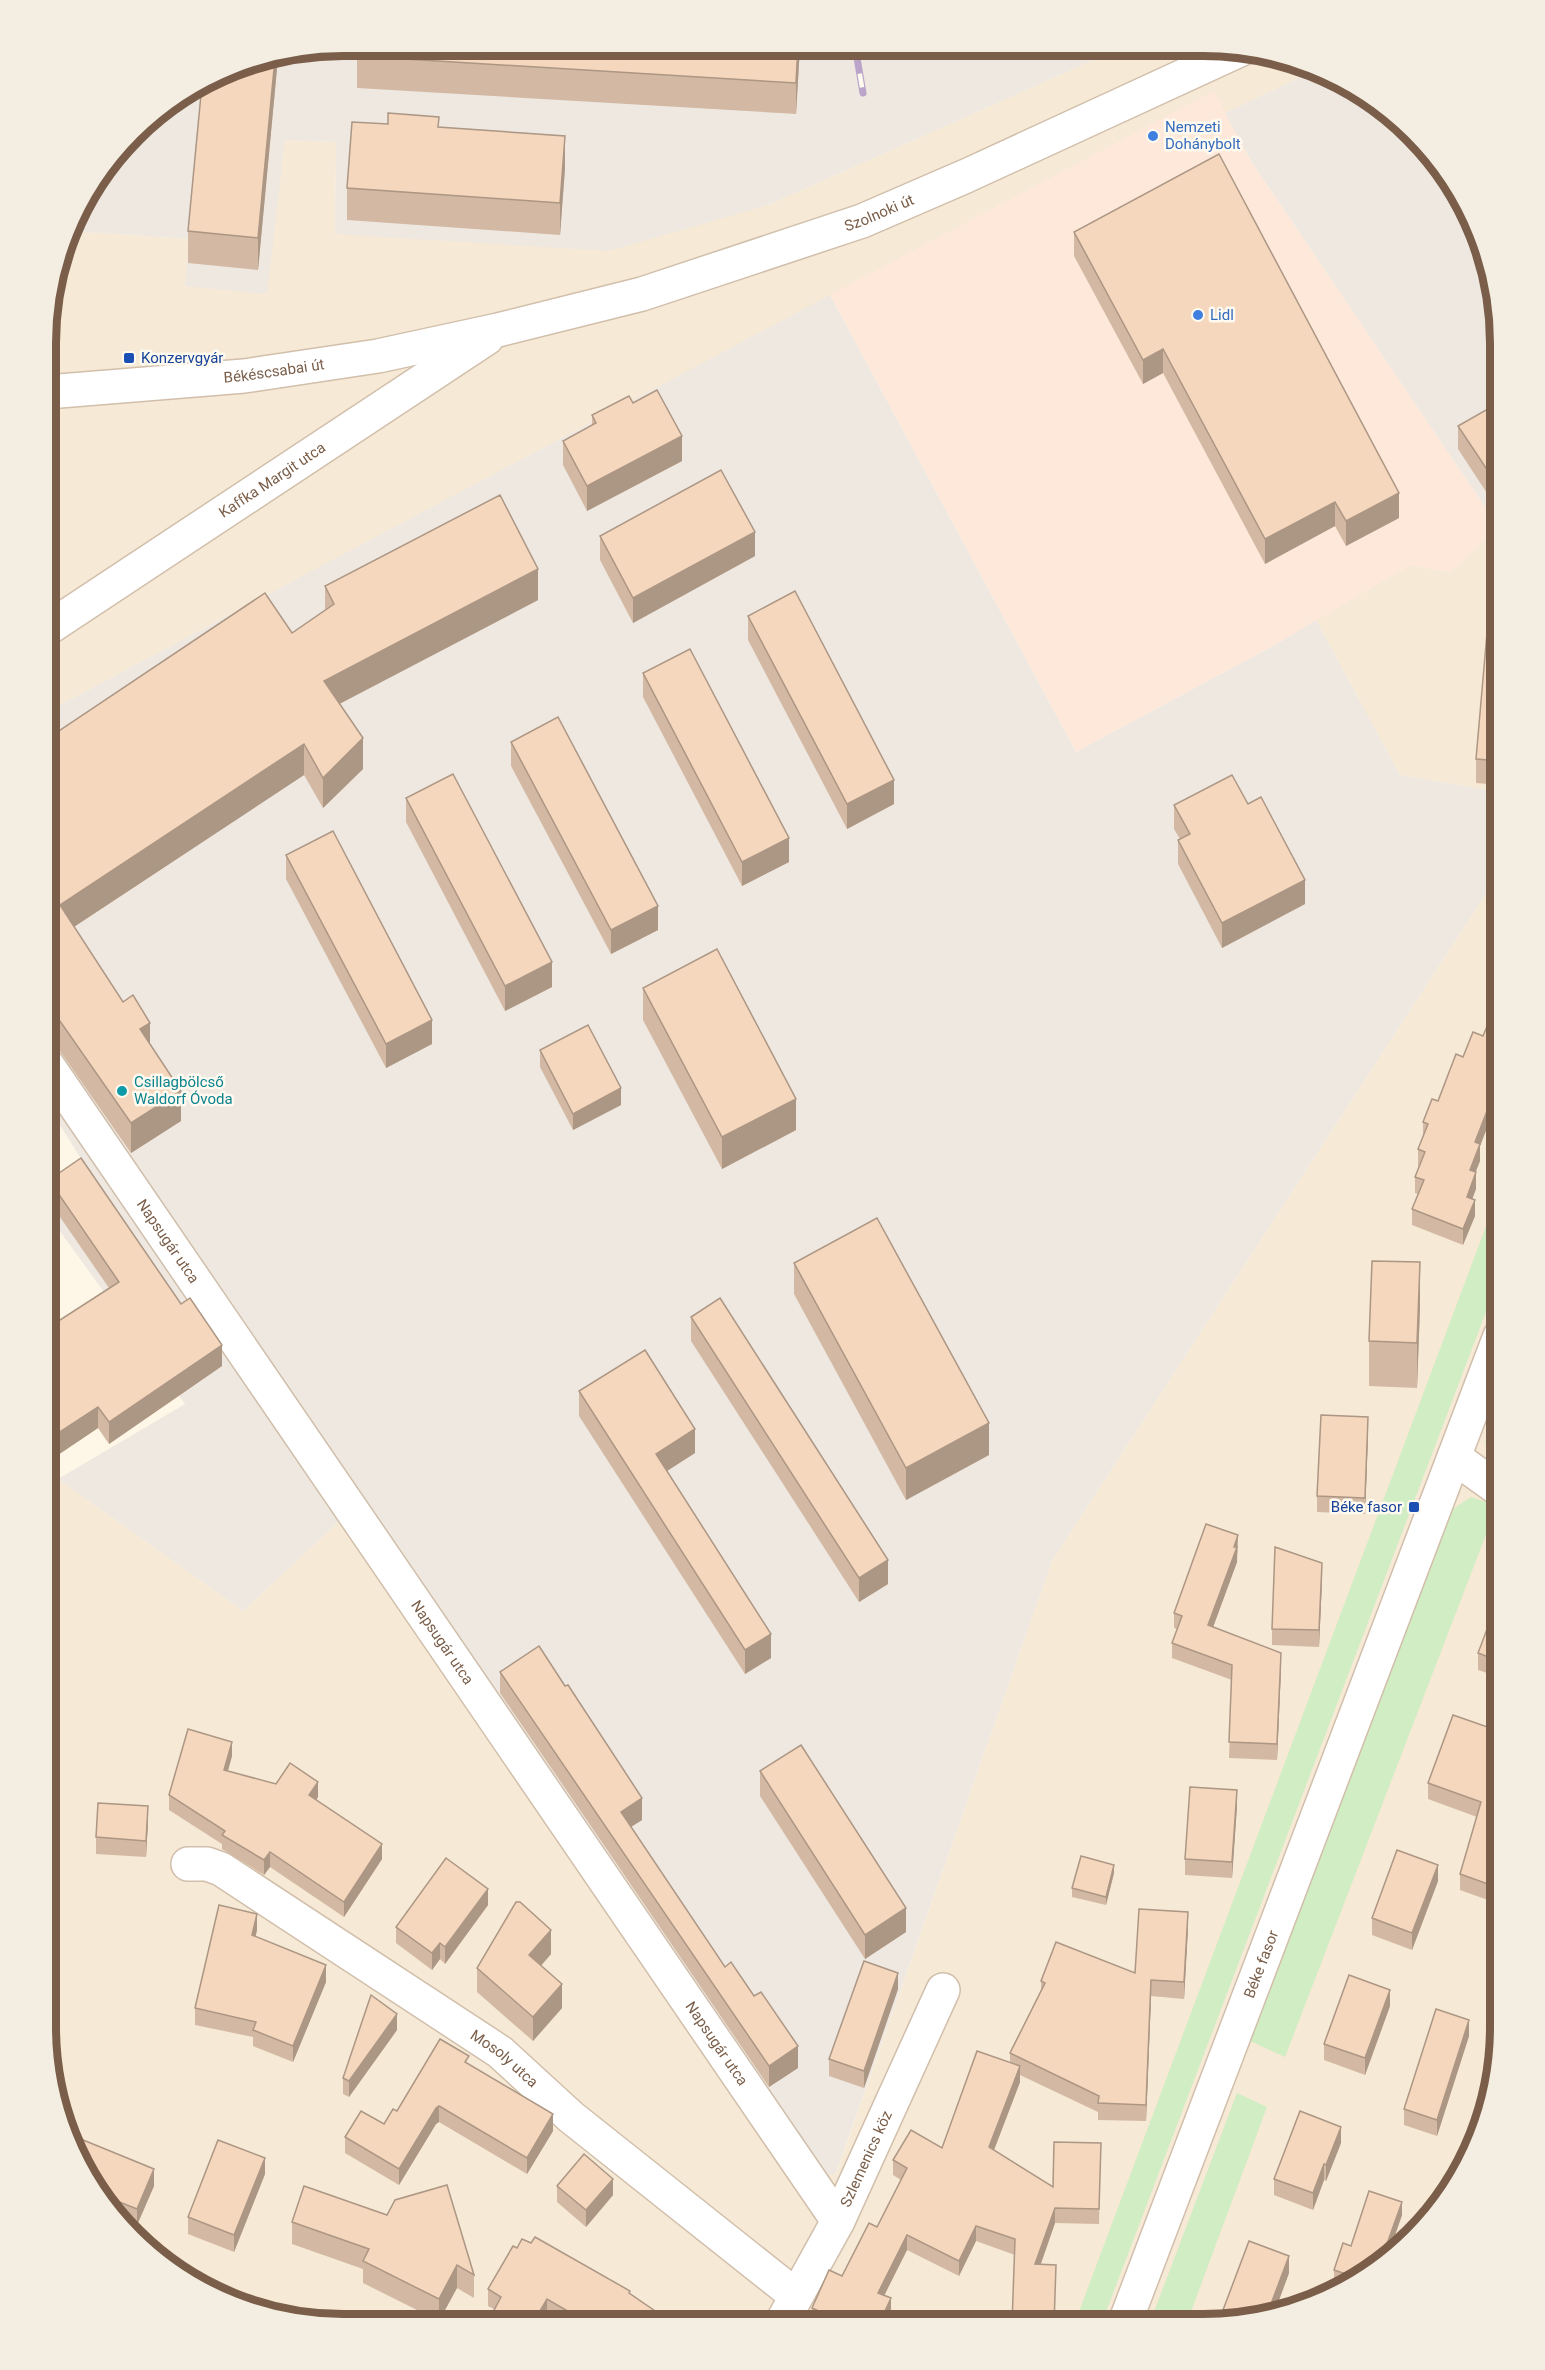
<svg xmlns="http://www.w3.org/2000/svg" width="1545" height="2370" viewBox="0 0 1545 2370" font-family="Roboto,sans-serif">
<rect width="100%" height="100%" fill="#fef7e7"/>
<g fill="#f6e9d5">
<polygon points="1123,47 1242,48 1318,69 1225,113 1213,92 47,712 47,316 53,315 54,281 70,231 189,239 266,294 285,140 336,142 335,234 768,205"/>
<polygon points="1498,526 1500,529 1500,792 1400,775 1316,620 1410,565 1451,572"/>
<polygon points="1500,872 1499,2047 1484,2124 1450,2193 1384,2263 1317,2302 1203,2325 304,2322 229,2302 162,2264 107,2209 68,2142 45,2028 46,1489 58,1479 243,1611 359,1503 836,2174 1052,1561"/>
</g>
<polygon fill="#fee8da" points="1214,91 1251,161 1498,526 1451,572 1410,565 1282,641 1076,752 830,295"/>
<g fill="#eee8e1">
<polygon points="342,45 1123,47 768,205 609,251 335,234 336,142 285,140 267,294 185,286 189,239 70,231 76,211 146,119 229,68"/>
<polygon points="1318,69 1383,106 1438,161 1477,228 1500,342 1500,529 1251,161 1225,113"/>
<polygon points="830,295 1076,752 1282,641 1316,620 1400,775 1500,792 1500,872 1052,1561 836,2173 807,2182 359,1503 243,1611 58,1479 185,1404 46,1212 46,1198 90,1173 46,1103 47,712"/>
</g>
<g fill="#d1edc4">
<polygon points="1500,1189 1500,1275 1101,2325 1074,2325"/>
<polygon points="1500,1404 1500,1458 1485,1442"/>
<polygon points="1471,1497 1497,1506 1285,2057 1250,2041 1453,1509"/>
<polygon points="1237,2093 1267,2107 1186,2325 1149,2325"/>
</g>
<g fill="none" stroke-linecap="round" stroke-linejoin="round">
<g stroke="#d1bfab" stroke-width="36">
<g id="minor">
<path id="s1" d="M 47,392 L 244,376 L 378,356 L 498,330 L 642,294 L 862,221 L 966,176 L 1244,48"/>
<path id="s2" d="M 47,629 L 487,338"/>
<path id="s3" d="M 46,1063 L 838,2221"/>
<polyline points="1454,1457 1500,1490"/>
<path id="s4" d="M 188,1864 L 207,1864 L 221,1869 L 500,2052 L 571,2117 L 795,2295"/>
<path id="s5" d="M 781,2324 L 838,2221 L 943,1990"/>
<path id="s6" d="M 1124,2325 L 1500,1336"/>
</g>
</g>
<use href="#minor" stroke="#fff" stroke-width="33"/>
<g stroke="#bba4c9" stroke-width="7">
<polyline id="rail" points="855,46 863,93"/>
</g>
<use href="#rail" stroke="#fffaef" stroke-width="4.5" stroke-dasharray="14" stroke-linecap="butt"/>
</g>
<g fill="#d3b9a3">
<polygon points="800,46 796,114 357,88 357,56"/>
<polygon points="278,58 258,270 188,263 188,231 229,68"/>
<polygon points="388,124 439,127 565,168 560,235 347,220 347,188"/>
<polygon points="1074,232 1399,518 1346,546 1335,526 1265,564 1163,373 1143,384 1074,256"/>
<polygon points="1500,402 1500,513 1458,449 1458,426"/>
<polygon points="633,403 682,461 587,511 563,465 563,441 592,425 592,415"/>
<polygon points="47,410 58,445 58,461 47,462"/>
<polygon points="600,536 755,556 633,623 600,560"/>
<polygon points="325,586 538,600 339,704 363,769 323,808 304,775 74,927 150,1045 181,1121 131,1153 46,1031 47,739 292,633 325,611"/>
<polygon points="748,616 894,804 847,829 748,640"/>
<polygon points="1500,634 1500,785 1476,783 1476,759"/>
<polygon points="643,673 789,862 742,886 643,697"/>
<polygon points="511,742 658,930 611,954 511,766"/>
<polygon points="406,798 552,987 505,1011 406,822"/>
<polygon points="1248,804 1305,904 1222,948 1178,864 1178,840 1180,839 1174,829 1174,805"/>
<polygon points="286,855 432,1044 386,1068 286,879"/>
<polygon points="643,988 796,1130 722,1169 643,1020"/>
<polygon points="1500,1002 1500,1112 1494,1110 1480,1146 1480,1161 1475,1172 1476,1189 1472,1199 1475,1216 1463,1245 1412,1225 1412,1209 1418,1194 1415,1193 1415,1177 1419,1166 1418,1166 1418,1149 1423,1137 1423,1122 1438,1101 1463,1057 1483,1036"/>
<polygon points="540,1050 621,1105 573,1130 540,1067"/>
<polygon points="49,1180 222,1366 109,1444 98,1428 46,1463 46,1329 109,1288 49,1201"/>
<polygon points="794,1263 989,1455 906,1500 794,1294"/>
<polygon points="1420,1307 1417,1388 1369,1386 1369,1341"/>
<polygon points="691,1317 888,1584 859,1602 691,1341"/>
<polygon points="579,1391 695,1453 667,1471 771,1658 745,1674 579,1416"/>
<polygon points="1368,1434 1365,1514 1317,1512 1317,1496"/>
<polygon points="1238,1550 1237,1554 1237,1562 1213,1627 1281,1668 1277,1760 1229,1758 1232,1680 1172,1658 1172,1643 1177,1629 1174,1628 1174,1613"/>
<polygon points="1322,1580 1319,1647 1272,1645 1272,1629"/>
<polygon points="1500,1595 1499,1677 1478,1670 1478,1653"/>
<polygon points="500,1672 642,1820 631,1827 725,1967 798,2068 769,2087 500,1693"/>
<polygon points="1499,1731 1499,1904 1460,1890 1460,1874 1477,1817 1428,1799 1428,1783"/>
<polygon points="232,1756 228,1771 318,1797 316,1800 382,1859 344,1917 270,1867 264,1875 222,1849 222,1844 169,1810 169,1795"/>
<polygon points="760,1771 906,1932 865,1959 760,1796"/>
<polygon points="1237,1806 1232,1878 1185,1875 1185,1859"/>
<polygon points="148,1822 146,1857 96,1854 96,1837"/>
<polygon points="1114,1873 1106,1905 1072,1897 1072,1888"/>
<polygon points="1438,1881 1412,1950 1372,1935 1372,1918"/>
<polygon points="488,1905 445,1964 440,1959 432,1970 396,1943 396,1927"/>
<polygon points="1499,1918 1499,1937 1498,1937 1498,1920"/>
<polygon points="1188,1928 1184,1999 1151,1996 1146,2121 1098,2120 1098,2112 1020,2075 1020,2082 994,2150 1053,2187 1101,2143 1099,2224 1055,2223 1041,2264 1056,2280 1015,2255 976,2241 959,2276 907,2250 884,2295 891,2314 886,2324 814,2324 812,2323 812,2308 842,2276 877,2227 901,2180 893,2175 893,2160 942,2148 1010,2063 1010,2053 1041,1990 1041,1981 1135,1973"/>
<polygon points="45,1929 58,1952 47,1976 45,1975"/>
<polygon points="257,1930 255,1937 326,1982 293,2062 253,2046 253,2037 195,2025 195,2008"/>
<polygon points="551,1954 541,1966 562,2008 533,2041 477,1992 477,1968"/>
<polygon points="898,1989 864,2088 829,2076 829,2059"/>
<polygon points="1390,2006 1365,2075 1324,2060 1324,2044"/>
<polygon points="397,2030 349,2097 343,2094 343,2078"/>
<polygon points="1469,2036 1437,2136 1404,2125 1404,2109"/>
<polygon points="469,2064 553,2131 527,2174 439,2122 436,2124 399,2185 345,2153 345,2137 384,2124 397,2111"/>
<polygon points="68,2142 154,2186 137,2225 113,2216 107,2209"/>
<polygon points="1341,2143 1326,2181 1324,2180 1313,2210 1274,2195 1274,2179"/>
<polygon points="265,2174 234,2252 188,2234 188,2217"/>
<polygon points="557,2186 613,2195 586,2227 557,2202"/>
<polygon points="387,2215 474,2275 474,2298 457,2288 439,2321 363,2283 363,2269 292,2244 292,2222"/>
<polygon points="1402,2215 1386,2261 1384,2263 1344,2287 1334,2284 1334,2270 1351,2246"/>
<polygon points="1289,2273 1275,2311 1223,2321 1223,2310"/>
<polygon points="488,2289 630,2293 674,2324 561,2323 547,2315 542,2323 491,2323 491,2316 494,2309 488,2306"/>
</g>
<g fill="#ac9684">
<polygon points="798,46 800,46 796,114 796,83"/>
<polygon points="275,58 278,58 258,270 258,238"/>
<polygon points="565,136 565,168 560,235 560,203"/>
<polygon points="1163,349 1163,373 1143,384 1143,360"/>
<polygon points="682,436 682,461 587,511 587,486"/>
<polygon points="1399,493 1399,518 1346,546 1346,521"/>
<polygon points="1335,502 1335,526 1265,564 1265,539"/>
<polygon points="755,532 755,556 633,623 633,598"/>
<polygon points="52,534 52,550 47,552 47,536"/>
<polygon points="538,569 538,600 324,712 324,681"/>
<polygon points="363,738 363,769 323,808 323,778"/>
<polygon points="304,744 304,775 60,936 60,905"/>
<polygon points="894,780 894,804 847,829 847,804"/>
<polygon points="789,838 789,862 742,886 742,862"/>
<polygon points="1305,880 1305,904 1222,948 1222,923"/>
<polygon points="658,906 658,930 611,954 611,930"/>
<polygon points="552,962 552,987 505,1011 505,986"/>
<polygon points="432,1020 432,1044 386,1068 386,1044"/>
<polygon points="150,1023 150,1054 140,1029"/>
<polygon points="621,1088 621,1105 573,1130 573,1114"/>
<polygon points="181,1091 181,1121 131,1153 131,1123"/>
<polygon points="1494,1093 1494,1110 1480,1146 1480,1161 1470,1186 1470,1170 1475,1142"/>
<polygon points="796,1099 796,1130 722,1169 722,1137"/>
<polygon points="1476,1172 1476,1189 1467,1213 1467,1197"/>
<polygon points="1475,1200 1475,1216 1463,1245 1463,1229"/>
<polygon points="1420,1262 1420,1307 1417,1388 1417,1343"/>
<polygon points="222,1345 222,1366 109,1444 109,1422"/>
<polygon points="98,1407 98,1428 46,1463 46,1441"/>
<polygon points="1368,1417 1368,1434 1365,1514 1365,1498"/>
<polygon points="989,1423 989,1455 906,1500 906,1468"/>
<polygon points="695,1429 695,1453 656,1478 656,1454"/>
<polygon points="1238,1535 1237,1562 1208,1641 1208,1625"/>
<polygon points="888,1560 888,1584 859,1602 859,1578"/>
<polygon points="1322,1563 1322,1580 1319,1647 1319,1630"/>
<polygon points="771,1634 771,1658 745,1674 745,1650"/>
<polygon points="1281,1653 1281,1668 1277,1760 1277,1744"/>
<polygon points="232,1742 232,1756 224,1784 224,1770"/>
<polygon points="318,1782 318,1797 309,1810 309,1795"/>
<polygon points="1237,1790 1237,1806 1232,1878 1232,1862"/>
<polygon points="642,1798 642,1820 621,1833 621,1812"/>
<polygon points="148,1806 148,1822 146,1857 146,1841"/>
<polygon points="382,1844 382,1859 344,1917 344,1902"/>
<polygon points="270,1852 270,1867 264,1875 264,1860"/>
<polygon points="1114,1865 1114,1873 1106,1905 1106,1897"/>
<polygon points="1438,1865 1438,1881 1412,1950 1412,1933"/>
<polygon points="488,1889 488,1905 445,1964 445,1947"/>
<polygon points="906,1908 906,1932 865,1959 865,1935"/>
<polygon points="1188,1912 1188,1928 1184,1999 1184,1982"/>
<polygon points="257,1914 257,1930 252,1952 252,1935"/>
<polygon points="551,1930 551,1954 529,1979 529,1955"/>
<polygon points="58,1935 58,1952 47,1976 47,1960"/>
<polygon points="440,1943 440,1959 432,1970 432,1953"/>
<polygon points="326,1965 326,1982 293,2062 293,2046"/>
<polygon points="898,1973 898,1989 864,2088 864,2071"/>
<polygon points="1151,1980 1151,1996 1146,2121 1146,2105"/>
<polygon points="562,1984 562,2008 533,2041 533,2017"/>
<polygon points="1390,1990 1390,2006 1365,2075 1365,2058"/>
<polygon points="397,2014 397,2030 349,2097 349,2081"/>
<polygon points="1469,2020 1469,2036 1437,2136 1437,2120"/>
<polygon points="798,2046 798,2068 769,2087 769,2066"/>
<polygon points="1020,2066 1020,2082 989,2163 989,2147"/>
<polygon points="439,2106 439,2122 436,2124 399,2185 399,2169 436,2108"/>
<polygon points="553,2114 553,2131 527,2174 527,2158"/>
<polygon points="1341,2127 1341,2143 1326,2181 1326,2165"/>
<polygon points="265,2158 265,2174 234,2252 234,2235"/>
<polygon points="1324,2164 1324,2180 1313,2210 1313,2193"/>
<polygon points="154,2169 154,2186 137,2225 137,2209"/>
<polygon points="613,2179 613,2195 586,2227 586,2210"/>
<polygon points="1402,2202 1402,2215 1386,2261 1379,2266"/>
<polygon points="1055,2208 1055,2223 1035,2280 1035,2264"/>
<polygon points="976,2226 976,2241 959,2276 959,2261"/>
<polygon points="907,2235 907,2250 878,2308 878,2293"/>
<polygon points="1289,2256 1289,2273 1275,2311 1268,2312"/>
<polygon points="457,2265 457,2288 439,2321 439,2299"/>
<polygon points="891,2298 891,2314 886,2324 879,2324"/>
<polygon points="547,2299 547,2315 542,2323 533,2323"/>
</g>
<g fill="#f5d7bd" stroke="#ac9684" stroke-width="1.5">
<polygon points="358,45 798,46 796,83 357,56"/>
<polygon points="275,58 258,238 188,231 202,84 229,68"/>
<polygon points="388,113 439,117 438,127 565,136 560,203 347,188 352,122 388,124"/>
<polygon points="1219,154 1399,493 1346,521 1335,502 1265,539 1163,349 1143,360 1074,232"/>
<polygon points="657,390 682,436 587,486 563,441 596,423 592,415 629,396 633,403"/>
<polygon points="1500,402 1500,489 1458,426"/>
<polygon points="54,409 58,445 47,446 47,410"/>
<polygon points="721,470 755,532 633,598 600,536"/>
<polygon points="500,495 538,569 324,681 363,738 323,778 304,744 60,905 123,1002 133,995 150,1023 140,1029 181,1091 131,1123 46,1001 47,960 48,959 47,957 47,739 265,593 292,633 334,604 325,586"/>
<polygon points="47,524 52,534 47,536"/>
<polygon points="795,591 894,780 847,804 748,616"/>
<polygon points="1487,633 1500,634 1500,761 1476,759"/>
<polygon points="690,649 789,838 742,862 643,673"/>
<polygon points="558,717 658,906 611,930 511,742"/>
<polygon points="453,774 552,962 505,986 406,798"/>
<polygon points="1232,775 1248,804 1261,797 1305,880 1222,923 1178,840 1190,834 1174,805"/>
<polygon points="333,831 432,1020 386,1044 286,855"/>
<polygon points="717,949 796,1099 722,1137 643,988"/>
<polygon points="1500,1002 1500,1096 1494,1093 1475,1142 1480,1144 1470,1170 1476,1172 1467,1197 1475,1200 1463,1229 1412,1209 1424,1180 1415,1177 1425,1152 1418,1149 1428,1124 1423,1122 1432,1099 1438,1101 1456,1054 1463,1057 1473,1032 1483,1036 1493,1012 1495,1012"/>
<polygon points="588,1025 621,1088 573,1114 540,1050"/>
<polygon points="81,1158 181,1304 190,1298 222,1345 109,1422 98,1407 46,1441 46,1329 119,1282 49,1180"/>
<polygon points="877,1218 989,1423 906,1468 794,1263"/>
<polygon points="1372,1261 1420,1262 1417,1343 1369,1341"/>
<polygon points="720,1298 888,1560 859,1578 691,1317"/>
<polygon points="645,1350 695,1429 656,1454 771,1634 745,1650 579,1391"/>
<polygon points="1321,1415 1368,1417 1365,1498 1317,1496"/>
<polygon points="1206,1524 1238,1535 1234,1547 1237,1547 1208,1625 1281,1653 1277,1744 1229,1742 1232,1665 1172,1643 1182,1616 1174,1613"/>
<polygon points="1275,1547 1322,1563 1319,1630 1272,1629"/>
<polygon points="1500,1595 1499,1661 1478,1653"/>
<polygon points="539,1646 565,1686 568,1685 642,1798 621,1812 725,1967 731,1962 754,1996 761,1992 798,2046 769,2066 500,1672"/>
<polygon points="1453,1715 1499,1731 1499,1888 1460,1874 1481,1802 1428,1783"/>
<polygon points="188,1729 232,1742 224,1770 276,1784 290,1763 318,1782 309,1795 382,1844 344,1902 270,1852 264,1860 222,1835 225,1831 169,1795"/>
<polygon points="801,1745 906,1908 865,1935 760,1771"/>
<polygon points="1190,1787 1237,1790 1232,1862 1185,1859"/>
<polygon points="98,1803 148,1806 146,1841 96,1837"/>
<polygon points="1397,1850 1438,1865 1412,1933 1372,1918"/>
<polygon points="1081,1856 1114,1865 1106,1897 1072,1888"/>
<polygon points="446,1858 488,1889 445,1947 440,1943 432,1953 396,1927"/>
<polygon points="516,1902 520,1902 551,1930 529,1955 562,1984 533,2017 477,1968"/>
<polygon points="219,1905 257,1914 252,1935 326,1965 293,2046 253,2030 256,2022 195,2008"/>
<polygon points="1139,1909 1188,1912 1184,1982 1151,1980 1146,2105 1098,2103 1099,2096 1010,2053 1045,1983 1041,1981 1056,1942 1135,1973"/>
<polygon points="45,1929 58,1935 47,1960 45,1959"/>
<polygon points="864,1961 898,1973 864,2071 829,2059"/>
<polygon points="1349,1975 1390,1990 1365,2058 1324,2044"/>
<polygon points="371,1995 397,2014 349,2081 343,2078"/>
<polygon points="1436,2009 1469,2020 1437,2120 1404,2109"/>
<polygon points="440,2039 469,2056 465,2062 553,2114 527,2158 439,2106 436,2108 399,2169 345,2137 361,2111 384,2124 393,2109 397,2111"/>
<polygon points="977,2051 1020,2066 989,2147 1053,2187 1054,2142 1101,2143 1099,2209 1055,2208 1035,2264 1056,2265 1054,2325 1012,2324 1015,2239 976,2226 959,2261 907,2235 878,2293 891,2298 879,2324 848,2324 812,2308 829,2270 842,2276 869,2223 877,2227 907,2168 893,2160 911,2130 942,2148"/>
<polygon points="1300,2111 1341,2127 1326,2165 1324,2164 1313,2193 1274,2179"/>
<polygon points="66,2133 154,2169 137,2209 97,2193 68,2142"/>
<polygon points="218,2140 265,2158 234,2235 188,2217"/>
<polygon points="584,2154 613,2179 586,2210 557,2186"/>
<polygon points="447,2185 474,2275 457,2265 439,2299 363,2261 369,2249 292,2222 304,2186 387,2215 395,2200"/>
<polygon points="1369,2191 1402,2202 1379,2266 1358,2278 1334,2270 1343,2243 1351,2246"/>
<polygon points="535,2237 630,2291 629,2293 674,2324 588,2323 547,2299 533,2323 504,2323 491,2316 501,2297 488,2289 513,2246 517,2248 522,2239 531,2243"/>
<polygon points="1249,2241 1289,2256 1268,2312 1243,2317 1223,2310"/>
</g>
<g fill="#3f7fe0" stroke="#fffaef" stroke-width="2">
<circle cx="1153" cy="136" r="6"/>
<circle cx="1198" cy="315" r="6"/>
</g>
<g fill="#1a4fb4" stroke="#fffaef" stroke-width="2">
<rect x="123" y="352" width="12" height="12" rx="3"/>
<rect x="1408" y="1501" width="12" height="12" rx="3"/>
</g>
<circle fill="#0f9aa8" stroke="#fffaef" stroke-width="2" cx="122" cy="1091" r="6"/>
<g text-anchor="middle" stroke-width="5" stroke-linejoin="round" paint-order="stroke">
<g font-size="15" fill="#366cbe" stroke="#fffaef" text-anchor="start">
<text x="1165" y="132">Nemzeti<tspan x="1165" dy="17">Dohánybolt</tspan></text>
<text x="1210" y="320">Lidl</text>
</g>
<g font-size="15" fill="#7a5e49" stroke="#fffaef">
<text dy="5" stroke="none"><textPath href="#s1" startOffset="855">Szolnoki út</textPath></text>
<text dy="5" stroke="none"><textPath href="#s1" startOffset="228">Békéscsabai út</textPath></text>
<text dy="5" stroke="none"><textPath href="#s2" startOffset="270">Kaffka Margit utca</textPath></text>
<text dy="5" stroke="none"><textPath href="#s3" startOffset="216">Napsugár utca</textPath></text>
<text dy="5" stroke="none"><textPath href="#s3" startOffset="702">Napsugár utca</textPath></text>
<text dy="5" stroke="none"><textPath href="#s6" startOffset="386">Béke fasor</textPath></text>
<text dy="5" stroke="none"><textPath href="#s3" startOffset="1188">Napsugár utca</textPath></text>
<text dy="5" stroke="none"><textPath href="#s4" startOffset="375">Mosoly utca</textPath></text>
<text dy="5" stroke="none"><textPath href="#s5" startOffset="186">Szlemenics köz</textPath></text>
</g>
<g font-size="15" fill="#164399" stroke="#fffaef" text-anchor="start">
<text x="141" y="363">Konzervgyár</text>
<text x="1402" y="1512" text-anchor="end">Béke fasor</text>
</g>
<g font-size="15" fill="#0d838f" stroke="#fffaef" text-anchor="start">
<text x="134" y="1087">Csillagbölcső<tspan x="134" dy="17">Waldorf Óvoda</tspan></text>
</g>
</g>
<path d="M0 0H1545V2370H0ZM343 56H1203A287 287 0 0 1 1490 343V2027A287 287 0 0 1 1203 2314H343A287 287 0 0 1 56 2027V343A287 287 0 0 1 343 56Z" fill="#f4eee2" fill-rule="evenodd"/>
<path fill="none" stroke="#7a5e49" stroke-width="8" d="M343 56H1203A287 287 0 0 1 1490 343V2027A287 287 0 0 1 1203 2314H343A287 287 0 0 1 56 2027V343A287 287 0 0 1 343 56Z"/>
</svg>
